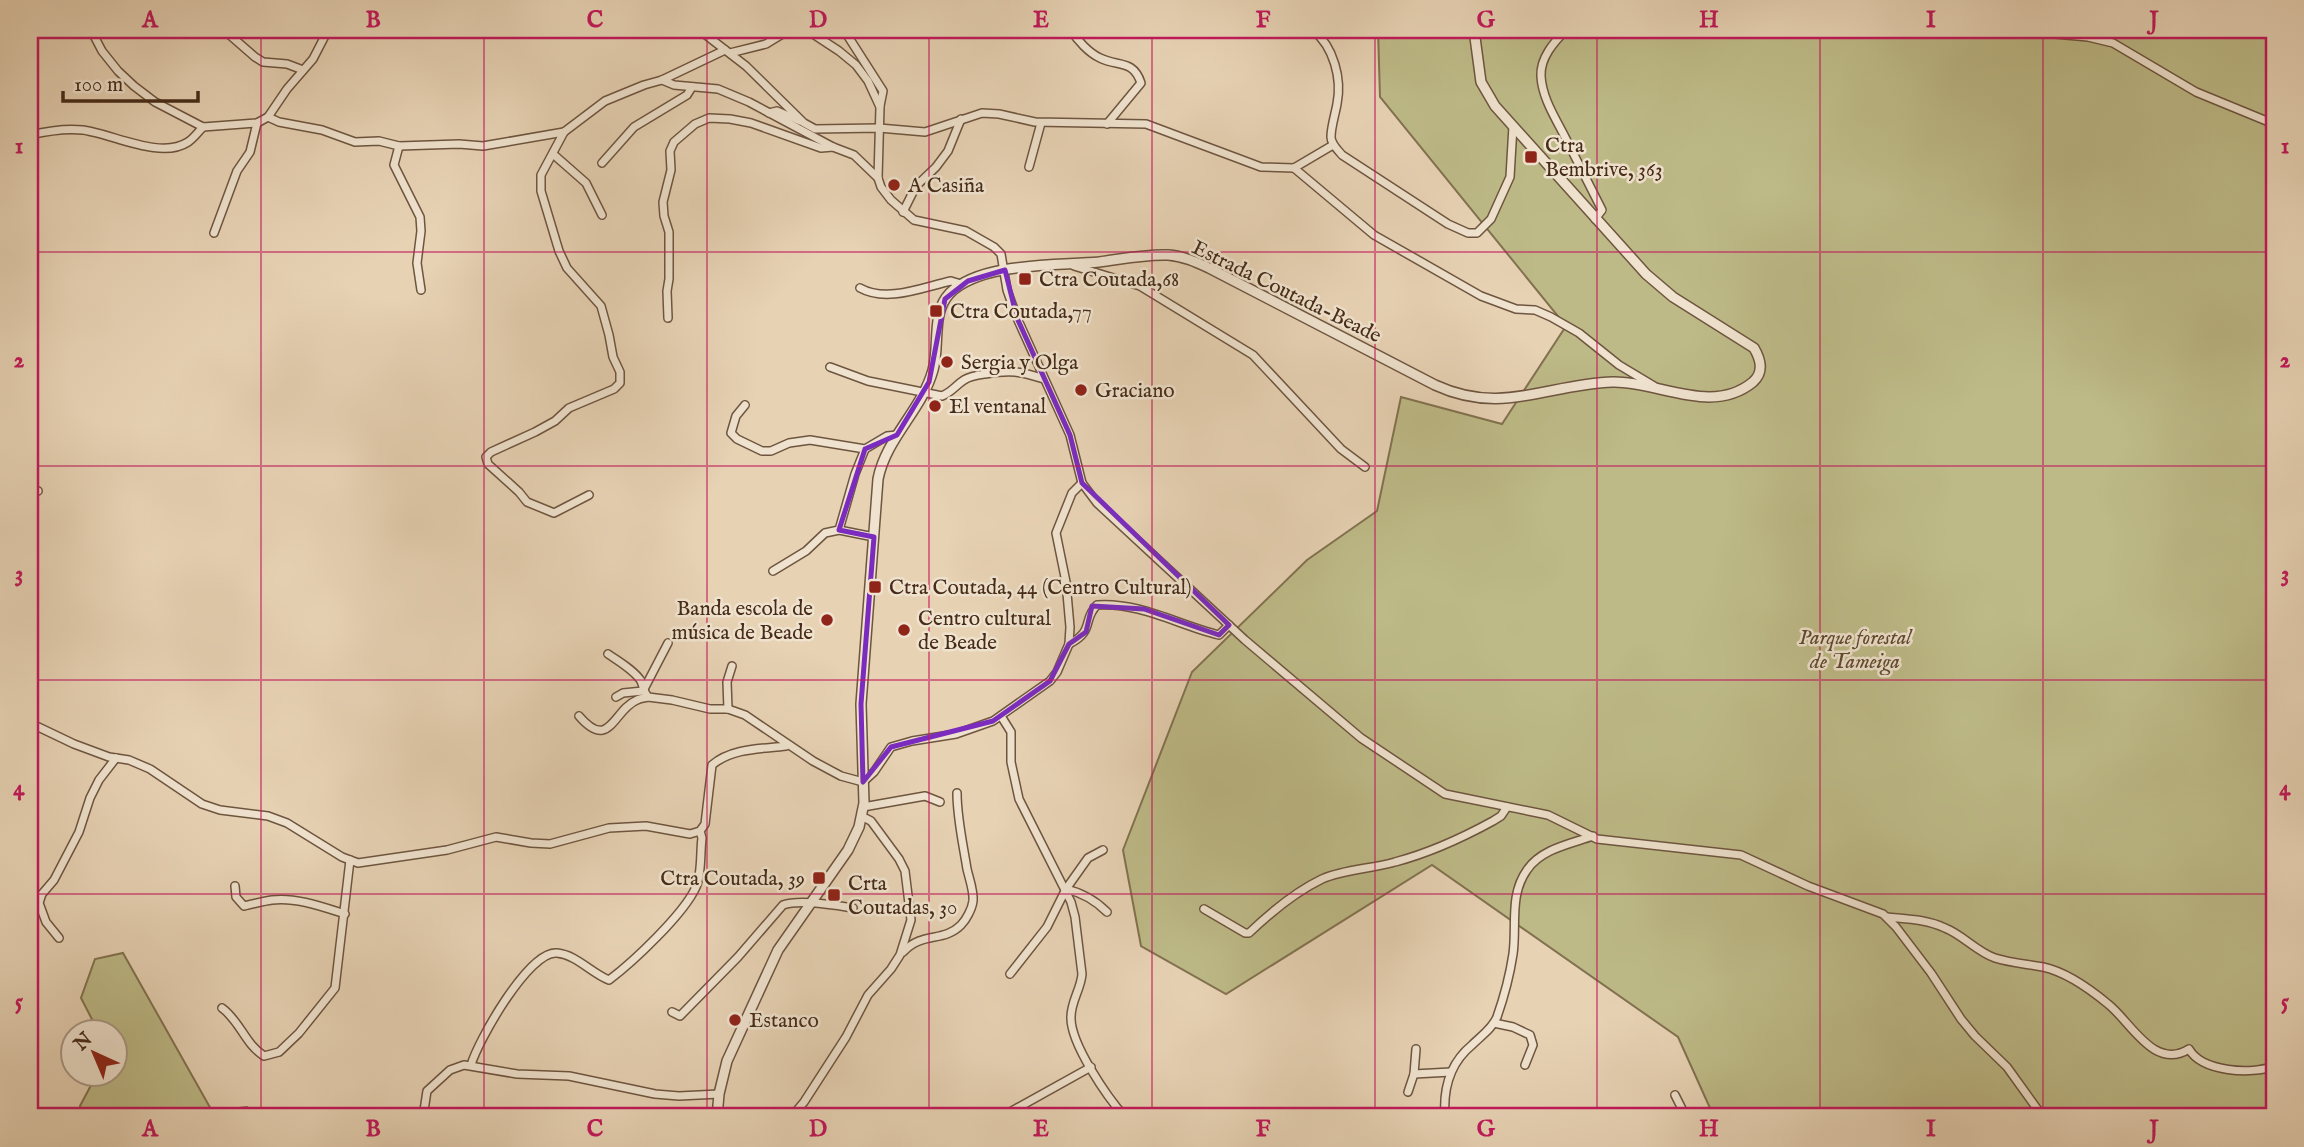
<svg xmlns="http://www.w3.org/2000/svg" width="2304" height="1147" viewBox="0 0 2304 1147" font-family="'IM FELL English',serif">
<rect width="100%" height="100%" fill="#e7d2b4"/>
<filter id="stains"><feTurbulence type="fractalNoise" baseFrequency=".00286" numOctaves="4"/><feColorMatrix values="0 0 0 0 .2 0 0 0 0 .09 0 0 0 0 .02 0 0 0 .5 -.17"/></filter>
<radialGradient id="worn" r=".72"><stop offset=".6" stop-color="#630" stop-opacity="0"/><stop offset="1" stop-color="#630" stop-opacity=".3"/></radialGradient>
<g fill="#bdba87" stroke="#827250" stroke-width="2">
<polygon points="1378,30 2274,30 2274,1117 1714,1117 1678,1037 1432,865 1226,994 1141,946 1123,850 1192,672 1307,560 1377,511 1401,397 1502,424 1566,326 1380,97"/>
<polygon points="123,953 212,1111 247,1107 261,1117 82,1117 80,1106 97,1074 118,1072 116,1067 116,1032 98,1031 81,998 95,959"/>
</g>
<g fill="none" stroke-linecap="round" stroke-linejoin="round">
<g stroke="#6e553f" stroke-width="10">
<g id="minor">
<polyline points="91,30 102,51 118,71 134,86 155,102 203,127 257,123 268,117 279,122 322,130 355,142 379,141 399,146 459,144 483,146 564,132"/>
<polyline points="224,30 255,57 263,62 287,64 303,70"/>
<polyline points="695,30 702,32 746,66 804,123 815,129 879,128 925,132 982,113 999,114 1035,122 1146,124 1261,167 1294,168 1333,145"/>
<polyline points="807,30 839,51 856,65 868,81 880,107 878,178 881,187 891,200 914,220 966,231 994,247 1001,254 1007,290 1017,318 1070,435 1082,483 1097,503 1245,640 1361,738 1445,794 1548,815 1597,839 1741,855 1808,886 1883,914 1896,927 1931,973 1961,1019 1975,1036 2007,1067 2043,1117"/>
<polyline points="844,30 883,91 880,106"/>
<path d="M 1071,30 C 1077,40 1089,53 1100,58 C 1118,67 1133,59 1141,83 L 1107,124"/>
<path d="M 1313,30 C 1334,47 1342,79 1337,104 C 1335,115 1331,127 1331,137 C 1331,144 1338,150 1342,155 L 1448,224 L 1468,233 L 1477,233 L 1491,219 L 1510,177 L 1513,126"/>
<path d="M 1566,30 C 1554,42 1540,58 1541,76 C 1542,98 1556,119 1565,137 C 1577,161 1590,186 1602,210 L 1595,219"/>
<polyline points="2009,30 2088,37 2113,43 2196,92 2274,124"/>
<polyline points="730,53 766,44 789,30"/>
<polyline points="662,80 674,85 718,89 749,102 833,147 854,155 878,178"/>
<polyline points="769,113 777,111 800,121"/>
<polyline points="268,117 287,89 313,59 328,30"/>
<path d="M 30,135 C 47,131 66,128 83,130 C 113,134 161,160 188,142 C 194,138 198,132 203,127"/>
<polyline points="399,146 394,165 420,217 421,231 417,263 421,290"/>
<polyline points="553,154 586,183 602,215"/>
<polyline points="602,163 634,127 687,95 692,87"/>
<polyline points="1029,167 1041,123"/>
<polyline points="1294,168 1374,235 1481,296 1516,309 1535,310 1551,317 1579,333 1619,365 1654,386"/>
<polyline points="903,212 916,186 936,167 948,151 961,119"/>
<polyline points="214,233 237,171 250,152 257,123"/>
<polyline points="1074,266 1140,286 1253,355 1341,449 1365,467"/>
<path d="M 860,288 C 887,303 923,287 951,281 L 961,284"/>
<polyline points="668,318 667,291 669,279 669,232 664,216 663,202 671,170 670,151 674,142 695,124 709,118 730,119 751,123 821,148 833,147"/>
<path d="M 830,367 L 868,381 L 942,396 C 952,392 956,385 964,380 C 970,376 978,375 985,374 C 1010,370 1020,371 1044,379"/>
<polyline points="745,405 736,416 731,433 737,439 762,451 771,451 789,443 810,440 865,449 887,436 897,435"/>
<polyline points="30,492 38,491"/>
<polyline points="589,495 554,513 527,502 519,492 488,464 486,457 491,452 535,432 555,421 569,408 614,389 620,383 620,372 613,357 609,335 601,306 567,268 559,251 541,191 541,175 564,132 605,101 644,85 662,80 725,50"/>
<polyline points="839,530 874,537"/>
<polyline points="773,571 806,551 825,533 839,530 855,474 865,449"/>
<path d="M 1069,644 C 1095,631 1082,620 1097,605 C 1140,602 1178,625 1219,635 L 1229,625"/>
<path d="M 608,654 C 618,661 634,670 641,681 C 644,688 643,691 648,697 L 672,700 L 710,709 L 728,709 L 745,715 L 813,761 L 841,776 L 863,782 L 874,772 L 891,747 L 912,741 L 956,734 L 993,721 L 1050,681 L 1057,672 L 1069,644 L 1070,627 L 1066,582 L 1056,533 L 1072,493 L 1082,483"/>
<polyline points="616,697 623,693 643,691 668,643"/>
<polyline points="728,709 727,682 732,666"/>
<path d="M 579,716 C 610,752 613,710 637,700 C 641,698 645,698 648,697"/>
<path d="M 1001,716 L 1011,732 L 1011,762 L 1019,799 L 1071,902 L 1075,917 L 1082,974 C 1081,989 1071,1001 1071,1017 C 1070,1043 1107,1097 1125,1117"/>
<path d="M 30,723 L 74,744 L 109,757 L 129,760 L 150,769 L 202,804 L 220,810 L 268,816 L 287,823 L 342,857 L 358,863 L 447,850 L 496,837 L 531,843 L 550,844 L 609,828 L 646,826 L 690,834 L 700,831 L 705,824 L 712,765 C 732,748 761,749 786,746"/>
<polyline points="863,807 925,796 940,802"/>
<path d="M 235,886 L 236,897 L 244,906 C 254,904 263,901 272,900 C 296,897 323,907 345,914"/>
<path d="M 1066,889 C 1083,893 1095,900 1107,912"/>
<path d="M 1204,909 L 1245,933 L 1249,933 C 1271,912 1295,892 1322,879 C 1345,869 1371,869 1395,862 C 1429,853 1462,838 1493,821 L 1501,816 L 1507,807"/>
<path d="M 1887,917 C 1906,919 1926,919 1945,928 C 1963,935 1977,952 1995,958 C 2011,963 2027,964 2043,967 C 2066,972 2090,989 2108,1004 C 2131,1022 2154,1071 2189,1049 C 2202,1072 2252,1075 2274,1066"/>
<polyline points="59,938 46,922 39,903 42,894 54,880 79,832 90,798 99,780 116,758"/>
<path d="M 903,952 C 923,931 943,943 961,925 C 966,920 972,909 973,901 C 974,891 969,878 967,869 C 963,844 957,818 957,793"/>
<polyline points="1010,974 1047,927 1066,889 1088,858 1103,850"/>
<path d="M 222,1008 C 240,1021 245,1044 264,1056 L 279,1052 L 299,1033 L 335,988 L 350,860"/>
<path d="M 672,1012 L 680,1016 L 738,957 L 783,905 C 799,899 836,905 853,908"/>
<polyline points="1494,1023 1513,1027 1530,1035 1533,1045 1525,1065"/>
<path d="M 471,1065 C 478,1041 529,950 557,953 C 577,955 591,973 609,980 C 633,962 684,914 696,887 C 702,874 700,853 702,838 L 700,831"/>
<polyline points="1414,1074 1451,1072"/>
<polyline points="1408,1092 1414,1074 1416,1049"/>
<polyline points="1675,1095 1686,1117"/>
<polyline points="718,1111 733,1117"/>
<polyline points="423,1117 427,1091 450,1070 464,1065 517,1074 569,1076 655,1094 679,1096 719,1094"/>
<polyline points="786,1117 794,1114 804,1102 846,1037 868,995 891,969 900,955 911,920 905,871 899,859 871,821 861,816"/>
<polyline points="1001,1117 1091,1067"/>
<path d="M 1445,1117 C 1443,1089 1450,1063 1472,1045 C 1481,1036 1492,1029 1497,1017 C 1504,997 1510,974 1513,954 C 1517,926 1509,895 1527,870 C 1541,849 1570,844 1593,836"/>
</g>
</g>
<g stroke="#6e553f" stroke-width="12">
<path id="tertiary" d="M 717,1117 L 719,1094 L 727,1061 L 778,950 L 848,850 L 859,827 L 864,803 L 861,704 L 878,479 C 886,438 922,410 933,370 C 940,346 931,312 950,293 C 981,262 1057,266 1099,262 C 1122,259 1145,254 1168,255 C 1183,256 1196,262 1209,268 L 1435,385 C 1502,416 1547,384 1613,382 C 1658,381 1712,416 1753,382 C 1764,372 1761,360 1754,348 L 1673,297 L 1646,274 L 1495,106 L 1481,82 L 1474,30"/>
</g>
<use href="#minor" stroke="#efe2ce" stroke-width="7"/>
<use href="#tertiary" stroke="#efe2ce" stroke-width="9"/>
</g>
<path fill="none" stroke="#7b2cbf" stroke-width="5" stroke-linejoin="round" d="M 1005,270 L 1017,318 L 1070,435 L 1082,483 L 1229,625 L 1219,635 L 1144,609 L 1092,606 L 1086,632 L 1069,644 L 1050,681 L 993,721 L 891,747 L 863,782 L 861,704 L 874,537 L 839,530 L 865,449 L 897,435 L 929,382 L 945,299 L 968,281 Z"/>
<path fill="none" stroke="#c2185b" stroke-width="2" stroke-opacity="0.55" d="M 261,30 L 261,1117M 484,30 L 484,1117M 707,30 L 707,1117M 929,30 L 929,1117M 1152,30 L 1152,1117M 1375,30 L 1375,1117M 1597,30 L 1597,1117M 1820,30 L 1820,1117M 2043,30 L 2043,1117M 30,252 L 2274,252M 30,466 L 2274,466M 30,680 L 2274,680M 30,894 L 2274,894"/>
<g fill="#8f2418" stroke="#efe2ce" stroke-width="2.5">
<rect x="1524" y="150" width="14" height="14" rx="3.5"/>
<circle cx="894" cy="185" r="7"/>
<rect x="1018" y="272" width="14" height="14" rx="3.5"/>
<rect x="929" y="304" width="14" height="14" rx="3.5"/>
<circle cx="947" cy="362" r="7"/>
<circle cx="1081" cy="390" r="7"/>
<circle cx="935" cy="406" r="7"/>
<rect x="868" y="580" width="14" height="14" rx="3.5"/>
<circle cx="827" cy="620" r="7"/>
<circle cx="904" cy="630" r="7"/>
<rect x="812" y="871" width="14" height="14" rx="3.5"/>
<rect x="827" y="888" width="14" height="14" rx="3.5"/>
<circle cx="735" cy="1020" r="7"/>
</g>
<g text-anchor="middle" stroke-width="5" stroke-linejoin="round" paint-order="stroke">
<g font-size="21" fill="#462b18" stroke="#efe2ce" text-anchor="start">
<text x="1545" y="152">Ctra<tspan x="1545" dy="24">Bembrive, 363</tspan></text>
<text x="908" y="192">A Casiña</text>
<text x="1039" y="286">Ctra Coutada,68</text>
<text x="950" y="318">Ctra Coutada,77</text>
<text x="961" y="369">Sergia y Olga</text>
<text x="1095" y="397">Graciano</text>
<text x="949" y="413">El ventanal</text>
<text x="889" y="594">Ctra Coutada, 44 (Centro Cultural)</text>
<text x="813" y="615" text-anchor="end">Banda escola de<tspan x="813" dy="24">música de Beade</tspan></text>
<text x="918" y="625">Centro cultural<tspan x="918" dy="24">de Beade</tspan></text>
<text x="805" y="885" text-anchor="end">Ctra Coutada, 39</text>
<text x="848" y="890">Crta<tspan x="848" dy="24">Coutadas, 30</tspan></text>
<text x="749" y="1027">Estanco</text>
</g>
<g font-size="21" fill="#462b18" stroke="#efe2ce">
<text transform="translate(1287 291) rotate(26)" y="7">Estrada Coutada-Beade</text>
</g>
<g font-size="21" font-style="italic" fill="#5e482e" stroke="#efe2ce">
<text x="1855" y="644">Parque forestal<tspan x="1855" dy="24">de Tameiga</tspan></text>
</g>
</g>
<rect width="2304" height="1147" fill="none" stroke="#e7d2b4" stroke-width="77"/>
<g transform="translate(94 1053) rotate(316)"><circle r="33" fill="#efe2ce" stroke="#ab9985" stroke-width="2"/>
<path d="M0-5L12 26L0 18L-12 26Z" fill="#8f2418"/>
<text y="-10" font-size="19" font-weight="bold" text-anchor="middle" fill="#462b18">N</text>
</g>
<path d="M63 91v10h135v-10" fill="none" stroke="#462b18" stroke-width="3.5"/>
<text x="74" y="91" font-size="21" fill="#462b18" stroke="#efe2ce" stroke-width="5" paint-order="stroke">100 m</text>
<rect x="38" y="38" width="2228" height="1070" fill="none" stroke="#c2185b" stroke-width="2.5"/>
<g font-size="23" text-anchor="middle" font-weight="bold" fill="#c2185b">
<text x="150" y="27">A</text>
<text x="373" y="27">B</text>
<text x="595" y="27">C</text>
<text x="818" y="27">D</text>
<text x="1041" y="27">E</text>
<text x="1263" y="27">F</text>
<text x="1486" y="27">G</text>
<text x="1709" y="27">H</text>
<text x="1931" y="27">I</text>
<text x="2154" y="27">J</text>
<text x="19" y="153">1</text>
<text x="2285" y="153">1</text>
<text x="19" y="367">2</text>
<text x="2285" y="367">2</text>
<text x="19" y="581">3</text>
<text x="2285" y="581">3</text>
<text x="19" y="795">4</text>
<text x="2285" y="795">4</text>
<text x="19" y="1009">5</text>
<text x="2285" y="1009">5</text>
<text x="150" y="1136">A</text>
<text x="373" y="1136">B</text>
<text x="595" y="1136">C</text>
<text x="818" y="1136">D</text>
<text x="1041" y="1136">E</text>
<text x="1263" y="1136">F</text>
<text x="1486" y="1136">G</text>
<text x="1709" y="1136">H</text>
<text x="1931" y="1136">I</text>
<text x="2154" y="1136">J</text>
</g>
<rect width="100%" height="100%" filter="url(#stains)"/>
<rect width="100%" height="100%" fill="url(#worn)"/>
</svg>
